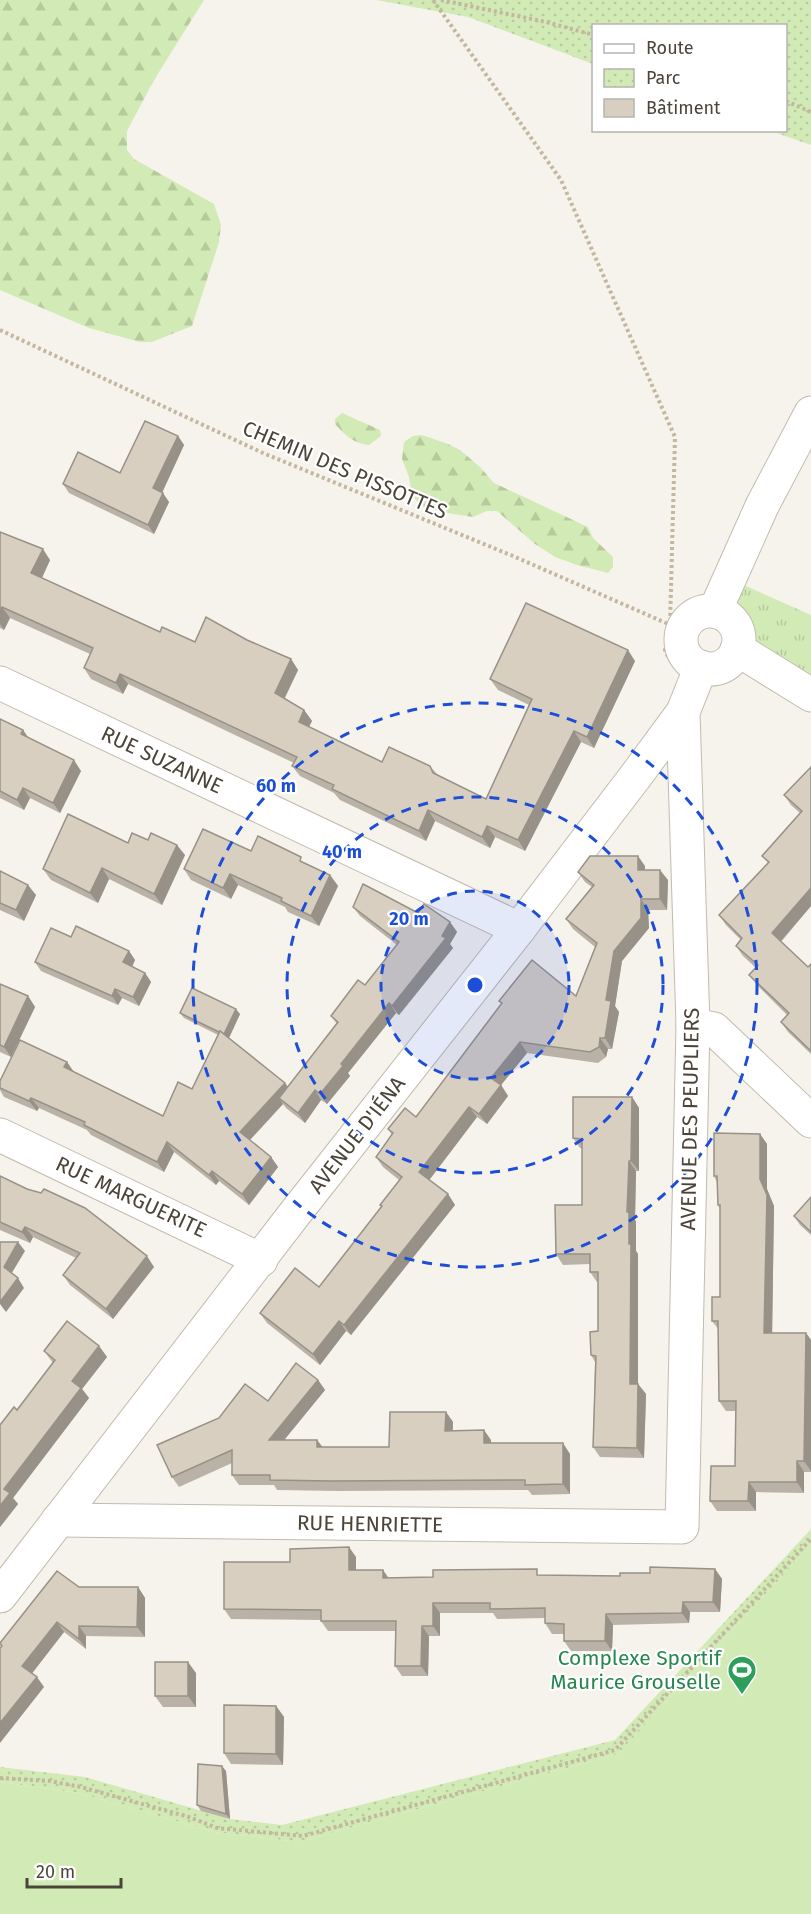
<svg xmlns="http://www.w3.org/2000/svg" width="811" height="1914" viewBox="0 0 811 1914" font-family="'Fira Sans',sans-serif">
<defs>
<pattern id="grass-tufts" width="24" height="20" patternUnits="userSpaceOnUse" patternTransform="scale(1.5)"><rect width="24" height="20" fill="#d2eab5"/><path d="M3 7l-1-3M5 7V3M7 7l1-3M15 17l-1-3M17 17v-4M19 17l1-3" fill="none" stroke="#b6ca9c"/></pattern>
<pattern id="forest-firs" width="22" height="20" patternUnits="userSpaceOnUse" patternTransform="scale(1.5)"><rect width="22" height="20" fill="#d2eab5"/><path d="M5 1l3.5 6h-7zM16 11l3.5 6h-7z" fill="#b6ca9c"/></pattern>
<pattern id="park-dots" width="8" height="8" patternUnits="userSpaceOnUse" patternTransform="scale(1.5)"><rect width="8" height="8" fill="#d2eab5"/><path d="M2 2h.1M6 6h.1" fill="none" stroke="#b6ca9c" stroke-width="1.8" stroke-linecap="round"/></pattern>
</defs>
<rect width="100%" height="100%" fill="#f6f3ec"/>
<path fill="url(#grass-tufts)" d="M 746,586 L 811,615 L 811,678 C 798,669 784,660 771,652 C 746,635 730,624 736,592 Z"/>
<g fill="url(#forest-firs)">
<polygon points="0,0 204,0 154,80 127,131 127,150 134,159 214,204 221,225 219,242 192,326 152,342 140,342 89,328 0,290"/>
<path d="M 342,413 L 380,430 L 381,436 L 369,445 C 354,444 345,435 335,424 L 335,419 Z"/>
<polygon points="422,435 448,444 460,450 480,467 494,483 588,527 593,538 613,557 613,567 608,573 577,565 555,557 535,544 497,511 487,511 473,517 447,513 421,506 412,495 409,477 402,459 404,442 413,436"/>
</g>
<g fill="url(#park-dots)">
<polygon points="376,0 811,0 811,145 771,131 786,130 786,26 594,26 593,64 468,17"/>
<polygon points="811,1529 811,1545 618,1754 299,1842 214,1832 79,1793 0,1782 0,1767 85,1777 230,1819 282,1825 615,1740"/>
</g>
<polygon fill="#d2eab5" points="811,1545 811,1914 0,1914 0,1782 79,1793 214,1832 299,1842 618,1754"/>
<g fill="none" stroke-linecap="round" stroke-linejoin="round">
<g stroke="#c2bbae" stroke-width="35">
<g id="minor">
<polyline points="715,611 762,506 811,413"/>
<circle cx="710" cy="640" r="29"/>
<polyline points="737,649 811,695"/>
<polyline points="0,683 519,929"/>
<polyline points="693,1025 714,1029 811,1121"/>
<polyline points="0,1135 261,1260"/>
<polyline points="58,1520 682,1527 693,1025 683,712"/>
<polyline points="0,1596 296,1212 519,929 638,773 683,712 701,667"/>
</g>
</g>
<g stroke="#c4b79f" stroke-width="4" stroke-dasharray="3 3" stroke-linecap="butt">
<polyline points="433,0 561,180 675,437 670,625 665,650 669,659"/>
<polyline points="441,0 546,22 594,35"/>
<polyline points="786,101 811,112"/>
<polyline points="0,330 263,453 513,556 682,630"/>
<polyline points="0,1778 50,1781 81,1787 189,1817 217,1828 303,1836 615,1750 811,1539"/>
</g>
<use href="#minor" stroke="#fff" stroke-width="33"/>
</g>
<g fill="#bab2a6">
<polygon points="178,436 184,445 162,493 169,502 154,534 69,493 63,484 120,473"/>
<polygon points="0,532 50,560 42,578 160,632 195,642 247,640 291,659 298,670 285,698 304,710 312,721 309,727 382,762 430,766 437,774 486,799 529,705 498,690 490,679 635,661 594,748 581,742 525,851 495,837 490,848 435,821 426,841 340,800 334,793 300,776 292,766 294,763 128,684 123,694 91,679 84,668 90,654 10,618 4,630 0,628"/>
<polygon points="0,719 23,730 28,738 81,771 60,813 30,798 24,810 0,798"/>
<polygon points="811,767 811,906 781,942 808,967 811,964 811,1054 788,1032 781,1022 787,1015 757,985 749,975 756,968 743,956 736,946 741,940 726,925 719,915 768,863 762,856 801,814 791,805 784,795"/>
<polygon points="128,843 185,855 162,905 109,879 98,903 51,880 43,869"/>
<polygon points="251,851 306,864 330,875 338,886 319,926 288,912 285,907 238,885 231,899 191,880 184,869"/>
<polygon points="645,866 645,870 668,880 667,910 648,910 649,928 622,961 615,1006 619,1012 612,1049 608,1049 606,1057 598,1063 527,1053 501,1085 508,1096 487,1124 477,1117 429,1180 448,1194 455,1205 351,1335 346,1331 320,1365 267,1323 260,1313 319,1287 382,1207 380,1205 399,1180 383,1167 376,1157 392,1135 388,1129 416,1117 502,1004 499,1001 576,996 595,947 573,929 566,919 592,887 585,882 578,872"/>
<polygon points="0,871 36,895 24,921 0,910"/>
<polygon points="353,907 418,913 450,922 457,932 450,944 453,948 399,1015 396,1013 348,1073 350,1076 327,1104 321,1100 305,1123 286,1108 283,1104 250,1140 271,1157 278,1167 249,1205 219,1181 216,1185 174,1152 164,1172 91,1135 87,1130 39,1108 37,1111 4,1097 0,1090 0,1081 67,1062 73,1072 163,1116 192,1089 218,1035 184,1018 180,1013 240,1014 229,1038 288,1087 337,1024 331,1016 365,985 397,945 360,916"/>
<polygon points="71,937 129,951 135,960 132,967 145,973 151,982 139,1006 122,998 118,1005 41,971 35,962"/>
<polygon points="0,984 28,996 35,1007 11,1057 0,1052"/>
<polygon points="632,1097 639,1108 639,1171 636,1171 635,1220 636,1222 636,1251 638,1254 638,1384 646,1394 644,1458 600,1457 593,1447 595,1362 591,1355 598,1331 598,1282 597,1282 590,1272 590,1264 563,1265 556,1254 582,1205 582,1148 580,1148 573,1138"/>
<polygon points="760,1134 767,1144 767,1189 774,1206 772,1333 806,1333 811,1340 811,1472 804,1472 804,1493 756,1492 756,1511 717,1511 710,1501 735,1466 736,1411 726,1411 719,1401 719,1330 712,1321 720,1297 720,1209 718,1205 717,1182 714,1176"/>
<polygon points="0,1176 154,1267 113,1319 70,1285 63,1275 76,1258 33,1237 30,1243 0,1230"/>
<polygon points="811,1197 811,1235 800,1225 794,1216"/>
<polygon points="99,1346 107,1357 82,1389 89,1398 13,1498 18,1504 0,1527 0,1425 17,1410 53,1363 44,1351"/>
<polygon points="318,1380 325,1390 284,1440 322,1447 389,1447 446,1412 453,1422 453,1430 491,1440 491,1443 570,1454 570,1494 532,1495 528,1490 338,1491 277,1490 274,1485 239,1485 232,1475 232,1463 179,1487 172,1477 268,1401"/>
<polygon points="356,1557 356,1570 389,1578 540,1575 620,1576 715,1569 722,1579 720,1612 690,1612 689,1623 613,1625 612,1651 571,1651 564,1641 564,1634 552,1634 545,1623 545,1618 497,1619 493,1613 440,1613 440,1636 429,1636 428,1676 402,1676 395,1666 395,1631 328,1631 321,1621 321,1620 231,1619 224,1609 290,1562"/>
<polygon points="79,1587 138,1587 145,1598 145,1637 86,1636 86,1649 64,1632 32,1673 44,1687 0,1645"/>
<polygon points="196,1673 196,1707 163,1707 155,1696"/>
<polygon points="276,1706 284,1717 283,1765 231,1764 224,1753"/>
<polygon points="226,1771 230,1819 201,1811 197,1805"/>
</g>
<g fill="#979187">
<polygon points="178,436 184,445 160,497 153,488"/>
<polygon points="163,493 169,502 154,534 148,525"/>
<polygon points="43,549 50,560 39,584 31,573"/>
<polygon points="2,607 10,618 4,630 0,624 0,612"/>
<polygon points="628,650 635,661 594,748 587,737"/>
<polygon points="291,659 298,670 282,703 275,693"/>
<polygon points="120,674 128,684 123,694 116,683"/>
<polygon points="304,710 312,721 306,732 299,722"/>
<polygon points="23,730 30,740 21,734"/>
<polygon points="574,731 581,742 525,851 518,840"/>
<polygon points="74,760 81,771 60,813 53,803"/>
<polygon points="23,788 30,798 24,810 17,800"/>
<polygon points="428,810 435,821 426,841 419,831"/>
<polygon points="487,826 495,837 490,848 482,837"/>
<polygon points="177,845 185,855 162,905 154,894"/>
<polygon points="638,856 645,866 645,881 638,870"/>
<polygon points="102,868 109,879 98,903 90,893"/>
<polygon points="660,870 668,880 667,910 660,899"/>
<polygon points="230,874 238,885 231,899 223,888"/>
<polygon points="330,875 338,886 319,926 311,916"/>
<polygon points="28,885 36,895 24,921 16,910"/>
<polygon points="811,888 811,906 779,943 772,933"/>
<polygon points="641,899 648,910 649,928 622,961 615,1006 619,1012 612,1049 605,1038 606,1000 614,951"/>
<polygon points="450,922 457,932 450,944 453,948 399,1015 392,1006 442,936"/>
<polygon points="129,951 135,960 130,971 123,962"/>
<polygon points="145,973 151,982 139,1006 133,997"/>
<polygon points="115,989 122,998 118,1005 112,996"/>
<polygon points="28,996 35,1007 11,1057 4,1047"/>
<polygon points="389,1003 396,1013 348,1073 350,1076 327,1104 320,1094 341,1064"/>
<polygon points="236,1009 240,1014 228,1040 224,1034"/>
<polygon points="600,1038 608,1049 606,1057 599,1047"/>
<polygon points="520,1042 527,1053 501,1085 508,1096 487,1124 479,1114 491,1078"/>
<polygon points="67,1062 74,1072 64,1067"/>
<polygon points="285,1083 293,1093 279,1098 283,1104 247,1143 240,1132"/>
<polygon points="315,1090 321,1100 305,1123 298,1113"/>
<polygon points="632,1097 639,1108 639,1171 631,1161"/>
<polygon points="31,1098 39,1108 37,1111 29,1101"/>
<polygon points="469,1107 477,1117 427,1183 419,1172"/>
<polygon points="760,1134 767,1144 767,1189 774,1206 772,1343 764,1333 760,1179"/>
<polygon points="167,1142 174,1152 164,1172 157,1162"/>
<polygon points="271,1157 278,1167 249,1205 242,1194"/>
<polygon points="629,1161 636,1171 635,1220 636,1222 636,1251 638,1254 638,1394 630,1384 627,1212"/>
<polygon points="212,1171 219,1181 216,1185 209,1175"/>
<polygon points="448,1194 455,1205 351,1335 344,1325"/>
<polygon points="25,1227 33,1237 30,1243 22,1232"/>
<polygon points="18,1242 25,1251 10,1276 4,1267"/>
<polygon points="147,1256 154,1267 113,1319 106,1309"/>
<polygon points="18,1278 24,1288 6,1312 0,1304 0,1302"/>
<polygon points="339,1321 346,1331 320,1365 313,1354"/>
<polygon points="806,1333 811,1340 811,1471 804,1461"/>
<polygon points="99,1346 107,1357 82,1389 89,1398 13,1498 18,1504 0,1527 0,1506 4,1489 72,1381"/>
<polygon points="318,1380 325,1390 276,1450 269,1440"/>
<polygon points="638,1384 646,1394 644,1458 637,1448"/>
<polygon points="446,1412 453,1422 452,1441 445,1431"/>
<polygon points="484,1430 491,1440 491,1453 484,1443"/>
<polygon points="317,1440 325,1450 317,1447"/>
<polygon points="563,1443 570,1454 570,1494 563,1484"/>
<polygon points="797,1461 804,1472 804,1493 797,1482"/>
<polygon points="749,1482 756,1492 756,1511 748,1501"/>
<polygon points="349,1547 356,1557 356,1580 349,1570"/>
<polygon points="715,1569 722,1579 720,1612 713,1602"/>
<polygon points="383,1570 390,1580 383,1578"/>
<polygon points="138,1587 145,1598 145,1637 137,1627"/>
<polygon points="683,1602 690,1612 689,1623 682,1613"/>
<polygon points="433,1603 440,1613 440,1636 433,1626"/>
<polygon points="606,1614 613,1625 612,1651 605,1641"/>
<polygon points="57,1622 64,1632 30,1676 22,1666"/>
<polygon points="79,1626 86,1636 86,1649 79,1639"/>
<polygon points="422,1626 429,1636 428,1676 421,1666"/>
<polygon points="188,1662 196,1673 196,1707 188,1696"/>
<polygon points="37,1677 44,1687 0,1743 0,1723"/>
<polygon points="276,1706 284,1717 283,1765 276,1754"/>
<polygon points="222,1766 226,1771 230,1819 226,1814"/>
</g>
<g fill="#d8cfc1" stroke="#979187" stroke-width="1.5">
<polygon points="145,421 178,436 153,488 163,493 148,525 63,484 78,452 120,473"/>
<polygon points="0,532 43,549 31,573 160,632 162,627 195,642 206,617 247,640 291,659 275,693 304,710 299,722 382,762 389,747 430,766 433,773 486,799 532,699 490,679 526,603 628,650 587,737 574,731 518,840 487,826 482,837 428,810 419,831 332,789 334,785 292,766 297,757 120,674 116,683 84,668 93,648 2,607 0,612"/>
<polygon points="0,719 23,730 21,734 74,760 53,803 23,788 17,800 0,791"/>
<polygon points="811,767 811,888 772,933 808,967 811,964 811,1051 781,1022 789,1013 749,975 758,965 736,946 742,938 719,915 769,862 762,856 802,811 784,795"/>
<polygon points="68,814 128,843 132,833 148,840 151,833 177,845 154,894 102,868 90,893 43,869"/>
<polygon points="203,829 251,851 258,836 301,857 300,861 330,875 311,916 281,901 282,898 230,874 223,888 184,869"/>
<polygon points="590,856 638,856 638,870 660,870 660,899 641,899 641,918 614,951 606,1000 611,1001 605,1038 600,1038 599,1047 590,1052 520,1042 491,1078 501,1085 479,1114 469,1107 419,1172 448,1194 344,1325 339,1321 313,1354 260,1313 295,1268 319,1287 382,1206 380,1205 402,1177 376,1157 393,1133 388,1129 405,1108 416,1117 502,1003 499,1001 532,960 576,996 597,943 566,919 594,885 578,872"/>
<polygon points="0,871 28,885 16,910 0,903"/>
<polygon points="363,884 418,913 424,904 450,922 442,936 446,938 392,1006 389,1003 341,1064 343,1066 320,1094 315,1090 298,1113 279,1098 338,1022 331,1016 358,980 365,985 399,942 353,907"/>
<polygon points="76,926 129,951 123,962 145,973 133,997 115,989 112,996 35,962 51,928 71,937"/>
<polygon points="0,984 28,996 4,1047 0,1045"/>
<polygon points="192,988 236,1009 224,1034 220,1031 219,1032 180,1013"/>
<polygon points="220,1031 285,1083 240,1132 271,1157 242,1194 212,1171 209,1175 167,1142 157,1162 84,1125 85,1122 31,1098 29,1101 0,1088 0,1081 20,1040 67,1062 64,1067 163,1116 178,1082 192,1089"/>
<polygon points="573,1097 632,1097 631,1161 629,1161 627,1212 629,1212 629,1244 631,1244 630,1384 638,1384 637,1448 593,1447 596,1356 591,1355 590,1332 598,1331 598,1272 590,1272 590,1254 556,1254 555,1205 582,1205 582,1139 573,1138"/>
<polygon points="714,1133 760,1134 760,1179 767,1195 764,1333 806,1333 804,1461 797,1461 797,1482 749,1482 748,1501 710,1501 711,1466 735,1466 736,1401 719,1401 718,1321 712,1321 712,1297 720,1297 720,1205 718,1205 717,1176 714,1176"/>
<polygon points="0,1176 27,1189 41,1193 44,1189 85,1208 147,1256 106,1309 63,1275 80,1253 25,1227 22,1232 0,1222"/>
<polygon points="811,1197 811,1232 794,1216"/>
<polygon points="0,1242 18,1242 4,1267 18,1278 0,1302"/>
<polygon points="67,1321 99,1346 72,1381 81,1388 4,1489 10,1493 0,1506 0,1425 14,1407 17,1410 55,1360 44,1351"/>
<polygon points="296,1363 318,1380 269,1440 317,1440 317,1447 389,1447 390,1412 446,1412 445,1431 484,1430 484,1443 563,1443 563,1484 525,1485 525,1480 331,1481 270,1480 270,1475 232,1475 232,1450 172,1477 157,1445 219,1418 245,1384 268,1401"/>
<polygon points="349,1547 349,1570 383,1570 383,1578 433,1577 433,1570 537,1569 537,1575 620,1576 620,1573 650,1573 650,1567 715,1569 713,1602 683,1602 682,1613 606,1614 605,1641 564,1641 564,1624 545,1623 545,1608 490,1609 490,1603 433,1603 433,1626 422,1626 421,1666 395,1666 396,1621 321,1621 321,1610 224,1609 224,1562 290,1562 290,1549"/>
<polygon points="57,1571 79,1587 138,1587 137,1627 79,1626 79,1639 57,1622 22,1666 37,1677 0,1723 0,1648 2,1646 0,1643"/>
<rect x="155" y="1662" width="33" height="34"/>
<polygon points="224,1705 276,1706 276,1754 224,1753"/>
<polygon points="198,1764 222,1766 226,1814 197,1805"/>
</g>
<circle cx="475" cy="985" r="94" fill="#1d4ed8" fill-opacity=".12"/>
<g fill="none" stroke="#1d4ed8" stroke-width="3" stroke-dasharray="10 8">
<circle cx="475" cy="985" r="94"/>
<circle cx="475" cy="985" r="188"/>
<circle cx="475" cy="985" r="282"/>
</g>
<defs>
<g id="stadium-pin" transform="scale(1.5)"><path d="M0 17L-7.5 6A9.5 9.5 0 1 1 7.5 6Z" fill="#2e9e5b" stroke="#fff"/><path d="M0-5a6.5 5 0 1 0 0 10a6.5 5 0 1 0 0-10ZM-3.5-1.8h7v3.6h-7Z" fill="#fff"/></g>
</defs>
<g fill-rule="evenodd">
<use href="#stadium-pin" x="742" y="1670"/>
</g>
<g text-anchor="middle" stroke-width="4.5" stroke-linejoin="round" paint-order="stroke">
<g font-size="21" fill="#4b4439" stroke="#fff">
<text transform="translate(345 470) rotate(23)" y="7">CHEMIN DES PISSOTTES</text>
<text transform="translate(162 760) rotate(25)" y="7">RUE SUZANNE</text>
<text transform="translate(690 1119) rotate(-89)" y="7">AVENUE DES PEUPLIERS</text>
<text transform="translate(357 1135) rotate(-52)" y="7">AVENUE D'IÉNA</text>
<text transform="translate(131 1197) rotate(25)" y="7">RUE MARGUERITE</text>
<text transform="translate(370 1524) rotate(1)" y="7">RUE HENRIETTE</text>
</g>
<g font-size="21" fill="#27864d" stroke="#fff" text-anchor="end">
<text x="721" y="1665">Complexe Sportif<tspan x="721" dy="24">Maurice Grouselle</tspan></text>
</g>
</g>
<circle cx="475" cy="985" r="9" fill="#1d4ed8" stroke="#fff" stroke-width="3"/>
<g font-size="18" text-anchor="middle" font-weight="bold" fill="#1d4ed8" stroke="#fff" stroke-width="4.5" stroke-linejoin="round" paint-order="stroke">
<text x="276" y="792">60 m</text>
<text x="342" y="858">40 m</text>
<text x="409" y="925">20 m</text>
</g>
<rect x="592" y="24" width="195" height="108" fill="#ffffff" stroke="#b7b4b0" stroke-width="1.5"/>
<rect x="604" y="44" width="30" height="9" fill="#ffffff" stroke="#b7b4b0" stroke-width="1.5"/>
<text x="646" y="54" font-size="18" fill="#4b4439">Route</text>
<rect x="604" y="69" width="30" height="18" fill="url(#park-dots)" stroke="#b7b4b0" stroke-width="1.5"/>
<text x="646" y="84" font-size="18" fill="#4b4439">Parc</text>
<rect x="604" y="99" width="30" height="18" fill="#d8cfc1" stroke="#b7b4b0" stroke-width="1.5"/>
<text x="646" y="114" font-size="18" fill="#4b4439">Bâtiment</text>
<path d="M27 1878v9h94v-9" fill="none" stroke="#4b4439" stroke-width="3"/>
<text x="36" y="1878" font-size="18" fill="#4b4439" stroke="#ffffff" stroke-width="4.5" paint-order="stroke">20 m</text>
</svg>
